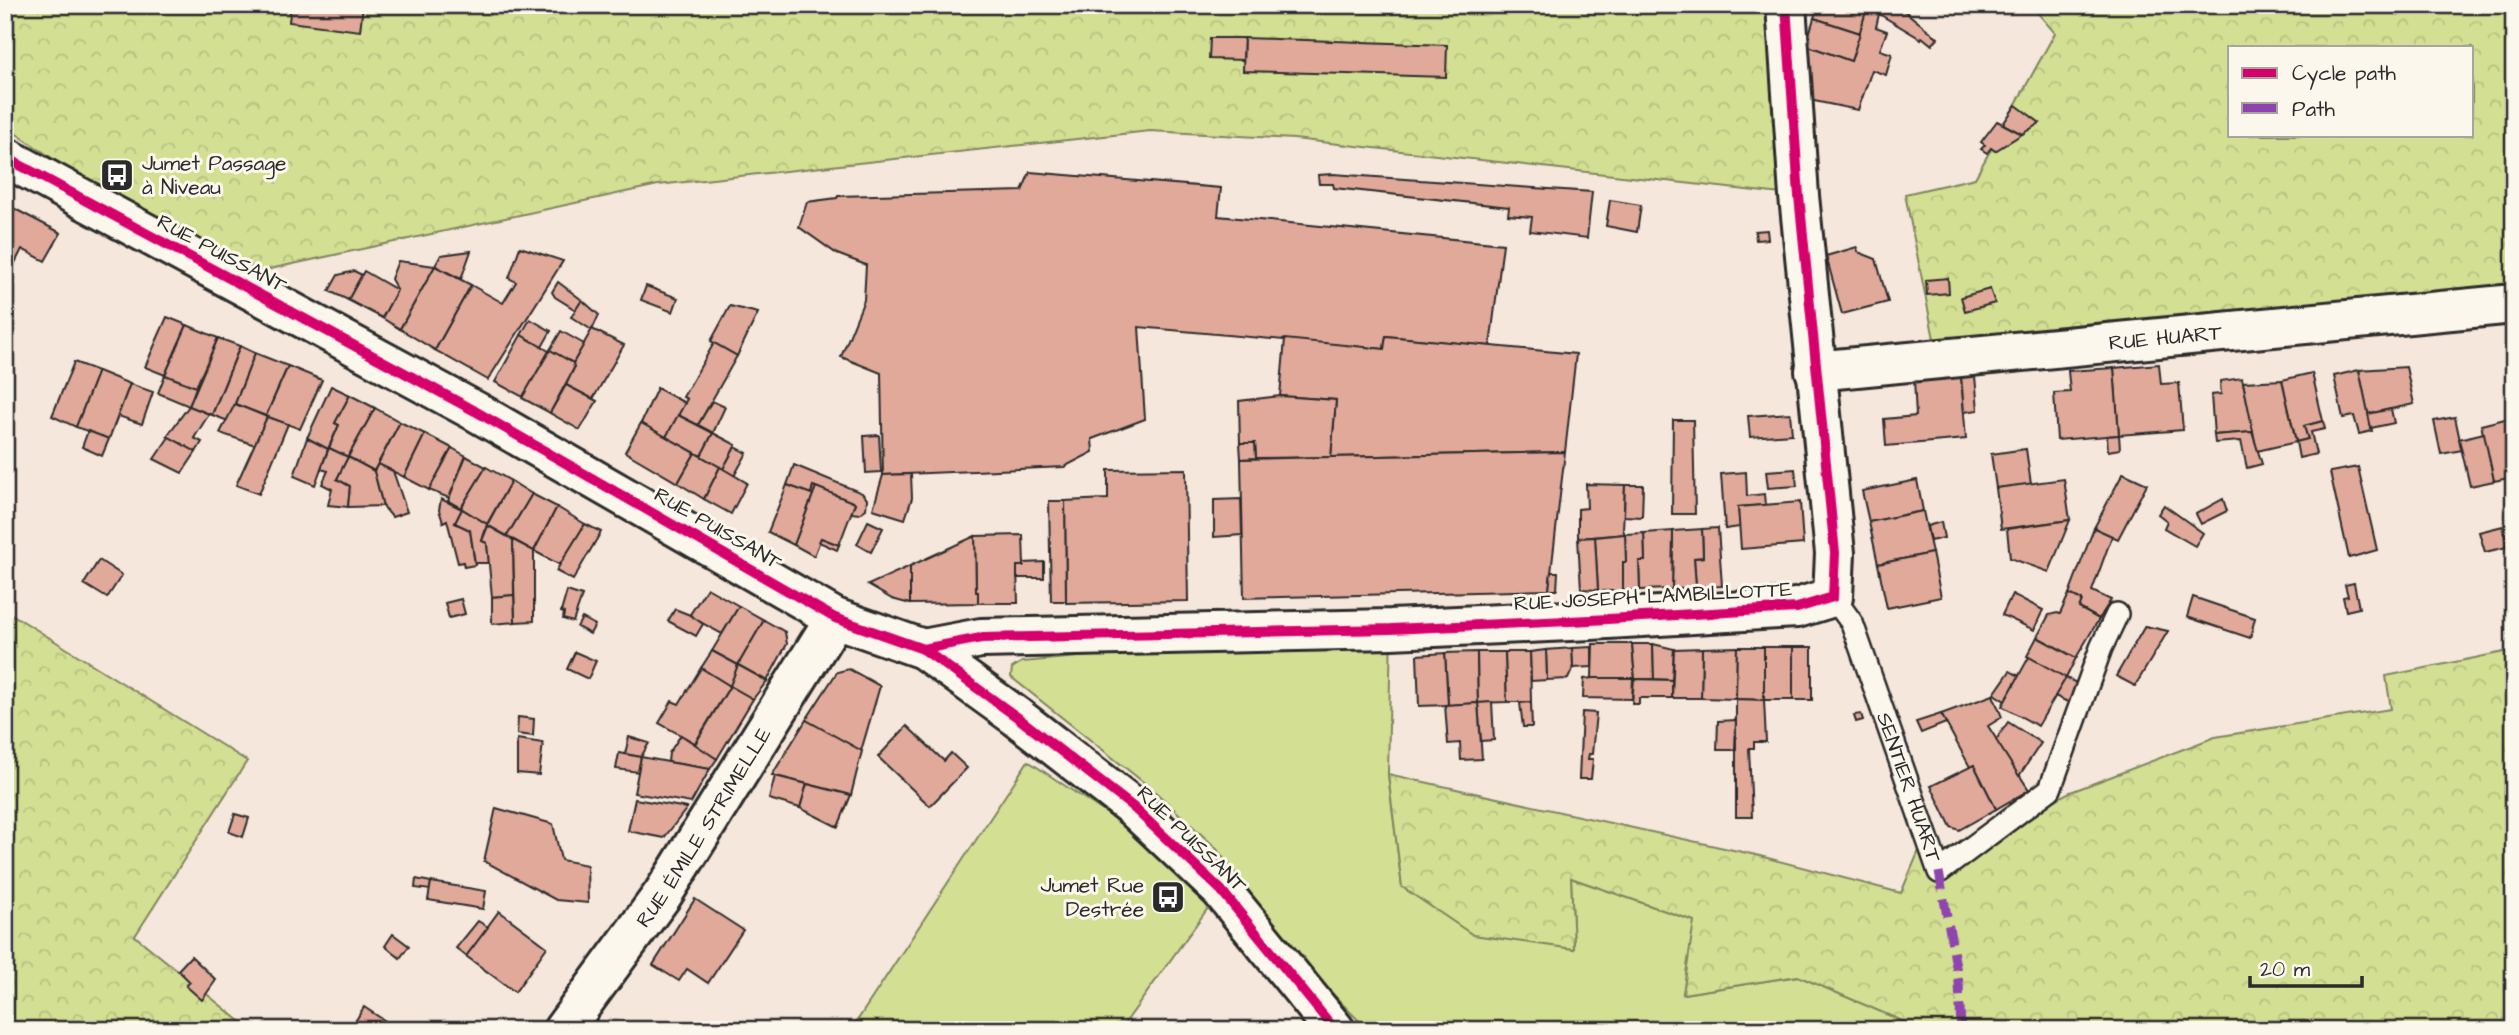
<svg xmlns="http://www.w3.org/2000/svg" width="2519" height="1035" viewBox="0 0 2519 1035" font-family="'Architects Daughter',sans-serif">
<defs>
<pattern id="forest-crowns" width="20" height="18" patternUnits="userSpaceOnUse" patternTransform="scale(1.75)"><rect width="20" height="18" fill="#d3df93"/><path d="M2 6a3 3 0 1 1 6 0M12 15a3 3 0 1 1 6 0" fill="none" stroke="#b5c07f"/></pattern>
</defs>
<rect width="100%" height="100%" fill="#f6e7dc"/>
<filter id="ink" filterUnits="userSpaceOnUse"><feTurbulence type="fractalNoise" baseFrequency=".0143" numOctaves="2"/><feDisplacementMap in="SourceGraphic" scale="14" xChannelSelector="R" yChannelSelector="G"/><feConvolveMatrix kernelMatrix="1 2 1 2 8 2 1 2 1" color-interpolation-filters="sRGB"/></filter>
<g filter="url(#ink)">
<g fill="#d3df93" stroke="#7f855f" stroke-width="2">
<polygon points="1391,629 1388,774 1402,887 1574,949 1571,878 1695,921 1683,994 1798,976 1907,1023 1905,1030 1368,1030 1308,969 1215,847 1152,789 1011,677 1012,668 1022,662"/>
<polygon points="1028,761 1221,890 1120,1030 851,1030"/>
</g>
<g fill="url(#forest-crowns)" stroke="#7f855f" stroke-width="2" fill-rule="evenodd">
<polygon points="5,5 1786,5 1799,196 1294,139 1150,131 658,185 228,278 5,126"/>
<path d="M 2031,5 L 2514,5 L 2514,304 L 1938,359 L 1905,194 L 1975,178 L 2055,33 ZM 2230,47 L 2472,47 L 2472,135 L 2230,135 Z"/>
<polygon points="5,610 247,761 135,936 251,1030 5,1030"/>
<polygon points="2514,650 2514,1030 1905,1030 1907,1023 1798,976 1683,994 1694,921 1571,878 1574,949 1473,935 1402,887 1388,774 1756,855 1901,893 1926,834 1938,871 1974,846 2068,793 2215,737 2391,709 2386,676"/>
</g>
<g fill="#e1a99a" stroke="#2b2b2b" stroke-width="2">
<polygon points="291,5 363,5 360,31 289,22"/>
<polygon points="1818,5 1868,5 1860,33 1814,18"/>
<polygon points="1868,5 1897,5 1938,38 1932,45 1922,37 1921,39 1879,14 1876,27 1887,31 1880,50 1892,54 1886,75 1872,70 1858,110 1809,100 1806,45 1851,61"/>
<polygon points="1814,18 1860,33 1851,61 1806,45"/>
<polygon points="1210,38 1244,38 1243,60 1209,59"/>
<polygon points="1244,38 1447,45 1446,77 1243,71"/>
<polygon points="2016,105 2040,123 2022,134 2003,124"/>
<polygon points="1997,121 2022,134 1995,151 1991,148 1987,153 1981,149 1985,145 1981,142"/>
<polygon points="1030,172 1221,188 1218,216 1503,244 1490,346 1386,336 1384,349 1139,327 1145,419 1092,439 1093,452 1064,467 883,475 881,373 841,357 864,300 866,265 837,254 799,227 807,202 837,198 838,196 1022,191"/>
<polygon points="1333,174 1592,192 1587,238 1530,231 1532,217 1508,215 1509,207 1334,188 1333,184 1319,184 1318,175"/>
<polygon points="1610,200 1641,205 1637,232 1606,226"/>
<polygon points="5,202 13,208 5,217"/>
<polygon points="13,208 61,233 45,261 22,249 14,265 10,263 5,271 5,222"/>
<polygon points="1767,230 1768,239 1756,240 1755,231"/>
<polygon points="520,247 563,261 488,380 435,350 471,285 503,303 516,282 509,278"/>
<polygon points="1857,247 1858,252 1876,259 1888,302 1842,314 1826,256"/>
<polygon points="471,251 461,279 435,266 441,255"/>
<polygon points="398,261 435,266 400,329 382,318 397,290 391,279"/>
<polygon points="435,266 471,285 435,350 400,329"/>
<polygon points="354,271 362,275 348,300 329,291 338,275"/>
<polygon points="364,271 397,290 382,318 348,300"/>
<polygon points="1948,278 1949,293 1927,295 1926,280"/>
<polygon points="558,282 582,300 576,310 555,297 552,292"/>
<polygon points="646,286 678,298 673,312 641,300"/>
<polygon points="1990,289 1995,303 1965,311 1961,297"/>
<polygon points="582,300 599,315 592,330 571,317"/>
<polygon points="730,306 758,313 737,356 711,341"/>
<polygon points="167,317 187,325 165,375 145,367"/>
<polygon points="530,319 551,331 542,347 521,335"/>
<polygon points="187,325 218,338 196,387 165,375"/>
<polygon points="592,329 624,345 593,399 566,385 574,368 573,363"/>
<polygon points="561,331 584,344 573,363 550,350"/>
<polygon points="521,335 549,351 523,397 495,382"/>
<polygon points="1386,336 1576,354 1565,452 1331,457 1336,400 1280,396 1285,339 1384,349"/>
<polygon points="218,338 240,346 212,415 189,406"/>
<polygon points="714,343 737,356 698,425 678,415 687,399 683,397"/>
<polygon points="240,346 255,353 228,421 212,415"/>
<polygon points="550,350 573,363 574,368 550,413 522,398"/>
<polygon points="255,353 288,366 266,416 235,404"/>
<polygon points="74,362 98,371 76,427 52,416"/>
<polygon points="2159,364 2161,384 2179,383 2183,430 2119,435 2114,368"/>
<polygon points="288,366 322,380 300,429 266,416"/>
<polygon points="2406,367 2414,404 2368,414 2359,370"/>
<polygon points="2114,368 2119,435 2057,440 2054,393 2070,392 2068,371"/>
<polygon points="2359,370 2372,431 2359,434 2354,416 2343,418 2334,376"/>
<polygon points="98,371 130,384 109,439 76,427"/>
<polygon points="2312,373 2323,421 2304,426 2308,439 2296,442 2282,380"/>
<polygon points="165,375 196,387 189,406 158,393"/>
<polygon points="1961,375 1966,439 1886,446 1884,419 1916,416 1914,379"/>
<polygon points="1961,375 1975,376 1978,410 1964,412"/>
<polygon points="2242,378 2254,432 2214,435 2211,395 2221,394 2220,381"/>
<polygon points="2282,380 2296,442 2257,451 2243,382"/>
<polygon points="130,384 153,392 142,424 118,416"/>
<polygon points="566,385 597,401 580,430 550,413"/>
<polygon points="331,386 350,395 335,423 339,425 328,449 307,438"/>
<polygon points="657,388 685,403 666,437 641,423"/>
<polygon points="350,395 375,408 348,457 329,448 339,425 335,423"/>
<polygon points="1280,396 1336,400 1331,457 1256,458 1255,443 1240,443 1239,401"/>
<polygon points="712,401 725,407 713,433 698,425"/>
<polygon points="235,404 267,417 255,445 220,433"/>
<polygon points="189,406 209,414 194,438 202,442 196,452 167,436"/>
<polygon points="375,408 400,422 374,471 348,457"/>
<polygon points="2391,409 2394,423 2371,428 2368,414"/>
<polygon points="1790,413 1792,434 1750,437 1748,416"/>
<polygon points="678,415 713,433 701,456 666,437"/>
<polygon points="267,417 288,424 259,494 236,485"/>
<polygon points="2455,417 2462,450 2441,454 2434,421"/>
<polygon points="2509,418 2511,426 2514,426 2514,477 2494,481 2481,425"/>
<polygon points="1673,420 1693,420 1695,514 1672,514"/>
<polygon points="2323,421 2325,429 2311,432 2316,454 2299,458 2296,442 2308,439 2304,426"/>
<polygon points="400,422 425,434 404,477 378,464"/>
<polygon points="641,423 695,453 678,483 625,452"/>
<polygon points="88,431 109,439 102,456 82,447"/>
<polygon points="2252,432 2262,464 2247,468 2241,441 2215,443 2214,435"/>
<polygon points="713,433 736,445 723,469 701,456"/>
<polygon points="2484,433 2494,481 2470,486 2459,439"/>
<polygon points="425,434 452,448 429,490 404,477"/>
<polygon points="879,435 881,472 866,473 864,436"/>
<polygon points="2119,435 2120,449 2108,451 2107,436"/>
<polygon points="169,437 196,452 182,473 154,459"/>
<polygon points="307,438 328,449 315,485 294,476"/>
<polygon points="1240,443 1255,443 1256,458 1241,459"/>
<polygon points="735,447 747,453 734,476 723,469"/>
<polygon points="329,448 348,457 337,479 350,486 348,507 328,505 332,489 322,484 328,471 321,469"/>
<polygon points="452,448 466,456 449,498 429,490"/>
<polygon points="2026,449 2031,484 1996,488 1991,454"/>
<polygon points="1565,452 1549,590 1244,598 1241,459"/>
<polygon points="695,453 720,467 704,499 678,483"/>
<polygon points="466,456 486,467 461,508 448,501"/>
<polygon points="348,457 374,471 383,506 348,507 350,486 337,479"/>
<polygon points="378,464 393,471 407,512 392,517 383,506 374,471"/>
<polygon points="794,465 862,493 867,499 866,509 859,514 851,513 855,503 813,486 811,494 787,485"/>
<polygon points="486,467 511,481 487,524 461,508"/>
<polygon points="720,467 747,483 731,514 704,499"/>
<polygon points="2358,467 2377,550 2349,558 2330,472"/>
<polygon points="1186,469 1188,601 1066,603 1065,501 1108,499 1108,470"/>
<polygon points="1795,469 1797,486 1768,488 1766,471"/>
<polygon points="1746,472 1747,496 1764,494 1765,505 1738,507 1740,527 1725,529 1721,474"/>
<polygon points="2123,473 2147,484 2118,539 2094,528"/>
<polygon points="911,474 912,498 905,519 873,509 883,475"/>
<polygon points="2064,479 2070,520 2001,529 1996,488"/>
<polygon points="1917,480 1923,511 1869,522 1862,491"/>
<polygon points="511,481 532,494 507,536 487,525"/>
<polygon points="1586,484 1625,485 1623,530 1625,534 1578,538 1578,509 1587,508"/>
<polygon points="787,485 811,494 813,486 816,487 794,545 768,532"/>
<polygon points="1625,485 1643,485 1642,517 1624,516"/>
<polygon points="816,487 855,503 839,545 821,538 814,556 794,545"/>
<polygon points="532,494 557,507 534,551 507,536"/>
<polygon points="441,499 462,509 455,523 470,530 475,565 464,567 463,562 458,563 447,520 443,522 439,510"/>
<polygon points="1241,499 1242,535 1214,537 1214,500"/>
<polygon points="2223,499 2227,511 2201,524 2196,514"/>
<polygon points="1049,501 1065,501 1066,601 1051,601"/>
<polygon points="1800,502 1803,544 1741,549 1738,507"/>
<polygon points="2164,505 2203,533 2195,546 2164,528 2167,521 2158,514"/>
<polygon points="557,507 585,524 560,565 534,551"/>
<polygon points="462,509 487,524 482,541 487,543 489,563 475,563 470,530 455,523"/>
<polygon points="1923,511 1932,553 1878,564 1869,522"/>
<polygon points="2070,520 2049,572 2010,558 2007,529"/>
<polygon points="868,521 883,528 871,552 857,544"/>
<polygon points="1941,522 1944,538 1930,541 1927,526"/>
<polygon points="585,524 601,532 573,580 556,571"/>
<polygon points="488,526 513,540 514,595 492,597 487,543 482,541"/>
<polygon points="2503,526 2507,547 2485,552 2479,532"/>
<polygon points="1718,528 1722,586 1696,587 1694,558 1703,557 1702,529"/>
<polygon points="2094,528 2112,536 2092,591 2111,600 2099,619 2079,608 2082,600 2069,594"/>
<polygon points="1702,529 1703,557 1694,558 1696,587 1672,589 1673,531"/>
<polygon points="1673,531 1672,589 1640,590 1639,561 1645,561 1644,533"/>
<polygon points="1644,533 1645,561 1639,561 1640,590 1623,591 1623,562 1626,562 1625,534"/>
<polygon points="1625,534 1626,562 1623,562 1623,591 1598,591 1595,537"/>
<polygon points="1023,535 1024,566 1017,566 1018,603 978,603 978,592 976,592 975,536"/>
<polygon points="975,536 976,592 978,592 978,603 910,604 910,566"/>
<polygon points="1595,537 1598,590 1581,589 1578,538"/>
<polygon points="821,538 839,545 837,550 819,542"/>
<polygon points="513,540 534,551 534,621 515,622"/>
<polygon points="1932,553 1941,597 1887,608 1878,564"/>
<polygon points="99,560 122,575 107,598 84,584"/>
<polygon points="1044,562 1044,578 1017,578 1017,566 1024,566 1024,563"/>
<polygon points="910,566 910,604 892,599 868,585"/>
<polygon points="1551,572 1558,572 1557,590 1549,590"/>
<polygon points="2354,583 2359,608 2346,611 2343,597 2348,596 2345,585"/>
<polygon points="707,588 739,606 722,634 689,616"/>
<polygon points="567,591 582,596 573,622 563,619 564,613 561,612"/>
<polygon points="2012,594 2043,610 2034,630 2002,615"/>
<polygon points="2069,594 2082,600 2079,608 2099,619 2076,658 2037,637 2049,615 2057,613 2060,614"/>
<polygon points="514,595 515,622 492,624 492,597"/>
<polygon points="2193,597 2255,618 2250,638 2187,617"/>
<polygon points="461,599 465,614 449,618 445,603"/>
<polygon points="739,606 764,620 738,665 712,651"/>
<polygon points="675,609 690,615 703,624 696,636 668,621"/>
<polygon points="582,618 595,625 590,634 577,627"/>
<polygon points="764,620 785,632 787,644 767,681 738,665"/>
<polygon points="2145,626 2168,631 2135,686 2116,676"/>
<polygon points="2037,637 2076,658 2066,678 2027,656"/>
<polygon points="1593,644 1632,644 1635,679 1592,678"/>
<polygon points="1632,644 1653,644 1654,679 1635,679"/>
<polygon points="1653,644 1674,649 1672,680 1654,679"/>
<polygon points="1592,647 1592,667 1573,668 1572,648"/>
<polygon points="1737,647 1736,699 1701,698 1702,648"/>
<polygon points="1737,647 1764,647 1764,700 1736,699"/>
<rect x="1764" y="647" width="29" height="53"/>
<rect x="1793" y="647" width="19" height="53"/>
<polygon points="1572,648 1573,668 1568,679 1547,680 1546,650"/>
<polygon points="1702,648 1701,698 1672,698 1674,649"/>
<polygon points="1546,650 1547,680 1531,681 1530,652"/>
<polygon points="712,651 738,665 730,686 701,668"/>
<polygon points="575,652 596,661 588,679 567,669"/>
<polygon points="1477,652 1478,703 1448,705 1445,653"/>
<polygon points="1477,652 1505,652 1507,702 1478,703"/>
<polygon points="1505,652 1530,652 1531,702 1507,702"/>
<polygon points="1445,653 1448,705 1419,706 1417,655"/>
<polygon points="2029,657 2066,678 2038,726 2002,706"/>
<polygon points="738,665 767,681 753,699 730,686"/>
<polygon points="701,668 730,686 695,743 659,723 672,701 679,704"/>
<polygon points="849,669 880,686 861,751 806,720 837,672"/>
<polygon points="2010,671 2019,676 2005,701 1994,694"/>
<polygon points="1593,678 1633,678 1632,699 1583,698 1584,679"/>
<polygon points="2066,678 2079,684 2072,704 2055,696"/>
<polygon points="1634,679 1672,680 1672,698 1639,698 1639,704 1632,704"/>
<polygon points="730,686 753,699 717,759 694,746"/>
<polygon points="1993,695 2002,717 1988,726 2029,790 1996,809 1974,765 1970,767 1941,714"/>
<polygon points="1736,699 1764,700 1766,742 1754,742 1754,748 1749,748 1752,817 1736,817"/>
<polygon points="1492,702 1494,740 1481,741 1478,703"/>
<polygon points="1531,702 1532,727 1523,727 1520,703"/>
<polygon points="1478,703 1482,759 1461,760 1460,743 1448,744 1445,705"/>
<polygon points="1582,712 1596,713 1592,754 1589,754 1588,759 1593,759 1591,779 1579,779"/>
<polygon points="1861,714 1863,720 1856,722 1854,715"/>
<polygon points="1941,714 1946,723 1921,733 1916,722"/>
<polygon points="518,717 534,719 533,736 517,734"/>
<polygon points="806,720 862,751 851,795 772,775"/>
<polygon points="1736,720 1735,750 1717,750 1718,721"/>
<polygon points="2008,722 2041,743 2019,776 1996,740"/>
<polygon points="907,726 944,761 951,753 967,768 930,806 878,757"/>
<polygon points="681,735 717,759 710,769 668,762 669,753"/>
<polygon points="629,737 649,743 641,757 625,754"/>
<polygon points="517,739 543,743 539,775 517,773"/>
<polygon points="619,753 641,757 638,772 616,769"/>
<polygon points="641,757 668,762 710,769 691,803 634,793"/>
<polygon points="1974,765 1996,809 1959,830 1951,827 1931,786"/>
<polygon points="775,776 807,784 800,808 769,799"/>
<polygon points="807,784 851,795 838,827 800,808"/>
<polygon points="635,799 687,808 664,838 628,831"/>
<polygon points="496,808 553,824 561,860 587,865 588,903 556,900 484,861"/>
<polygon points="235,814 249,818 243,837 229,832"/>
<polygon points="416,879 431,882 430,890 415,888"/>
<polygon points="431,882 486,891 483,909 428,900"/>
<polygon points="695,899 743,930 708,983 687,969 679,981 653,965"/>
<polygon points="499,911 547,947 515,992 466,956"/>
<polygon points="478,921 488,927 466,956 456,948"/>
<polygon points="393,934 409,946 400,958 385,946"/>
<polygon points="191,956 216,980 202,1000 186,986 190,982 178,970"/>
<polygon points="364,1007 399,1030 350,1030"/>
</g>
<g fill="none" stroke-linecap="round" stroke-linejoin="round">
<g stroke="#2b2b2b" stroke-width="26">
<g id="service">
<path id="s1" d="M 1833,597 L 1852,623 L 1939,872 L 2050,789 L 2101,648 L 2117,614"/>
</g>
</g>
<g stroke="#2b2b2b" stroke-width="44">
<g id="minor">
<polyline points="5,157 475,411 835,618 923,649 1017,717 1133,807 1221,890 1335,1030"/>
<path id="s2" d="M 1815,371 L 2514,304"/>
<polyline points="923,649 981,638 1391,629 1591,620 1797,608 1833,597 1835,553 1799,196 1786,5"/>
<path id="s3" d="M 563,1030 L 663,894 L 835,618"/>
</g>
</g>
<use href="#service" stroke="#fbf7ec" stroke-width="21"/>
<use href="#minor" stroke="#fbf7ec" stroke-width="38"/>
<polyline stroke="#8e44ad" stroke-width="9" stroke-dasharray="18 9" stroke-linecap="butt" points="1939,872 1959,983 1961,1030"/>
<g stroke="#fbf7ec" stroke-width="15">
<g id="cycleway">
<polyline points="5,157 475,411 835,618 923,649 1017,717 1133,807 1221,890 1335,1030"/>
<polyline points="923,649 981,638 1391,629 1591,620 1797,608 1833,597 1835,553 1799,196 1786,5"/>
</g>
</g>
<use href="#cycleway" stroke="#d6006c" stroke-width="10"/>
</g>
</g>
<defs>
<g id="bus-square" transform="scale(1.75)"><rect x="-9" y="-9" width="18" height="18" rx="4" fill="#2b2b2b" stroke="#fbf7ec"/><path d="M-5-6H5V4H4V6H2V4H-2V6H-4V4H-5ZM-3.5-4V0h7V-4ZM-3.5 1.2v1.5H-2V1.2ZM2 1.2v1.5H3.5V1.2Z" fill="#fff"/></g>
</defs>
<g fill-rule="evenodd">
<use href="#bus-square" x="117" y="175"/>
<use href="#bus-square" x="1168" y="897"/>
</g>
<g text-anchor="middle" stroke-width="6" stroke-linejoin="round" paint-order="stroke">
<g font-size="21" fill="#2b2b2b" stroke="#fbf7ec" text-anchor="start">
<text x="142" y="170">Jumet Passage<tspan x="142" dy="24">à Niveau</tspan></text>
<text x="1144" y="892" text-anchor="end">Jumet Rue<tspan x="1144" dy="24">Destrée</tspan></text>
</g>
<g font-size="21" fill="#2b2b2b" stroke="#fbf7ec">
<text transform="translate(222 253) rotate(28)" y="7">RUE PUISSANT</text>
<text dy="7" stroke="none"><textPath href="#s2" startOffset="352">RUE HUART</textPath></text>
<text transform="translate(718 528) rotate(30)" y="7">RUE PUISSANT</text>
<text transform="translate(1653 596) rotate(-3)" y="7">RUE JOSEPH LAMBILLOTTE</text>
<text dy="7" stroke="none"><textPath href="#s1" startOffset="206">SENTIER HUART</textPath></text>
<text dy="7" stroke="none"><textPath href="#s3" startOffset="247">RUE ÉMILE STRIMELLE</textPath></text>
<text transform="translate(1192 839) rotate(44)" y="7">RUE PUISSANT</text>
</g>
</g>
<rect width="2519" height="1035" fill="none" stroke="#fbf7ec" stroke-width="28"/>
<rect x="14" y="14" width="2491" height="1007" fill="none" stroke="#2b2b2b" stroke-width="2.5" filter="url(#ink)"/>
<rect x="2228" y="46" width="245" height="91" fill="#fbf7ec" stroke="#a8a59f" stroke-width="2"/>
<rect x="2242" y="68" width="35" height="10" fill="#d6006c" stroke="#a8a59f" stroke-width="2"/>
<text x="2292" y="80" font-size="21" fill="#2b2b2b">Cycle path</text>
<rect x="2242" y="103" width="35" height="10" fill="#8e44ad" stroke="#a8a59f" stroke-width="2"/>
<text x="2292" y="116" font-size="21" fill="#2b2b2b">Path</text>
<path d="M2250 976v10h112v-10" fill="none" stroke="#2b2b2b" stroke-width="3.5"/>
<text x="2260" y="976" font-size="21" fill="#2b2b2b" stroke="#fbf7ec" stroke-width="5" paint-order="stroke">20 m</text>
</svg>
